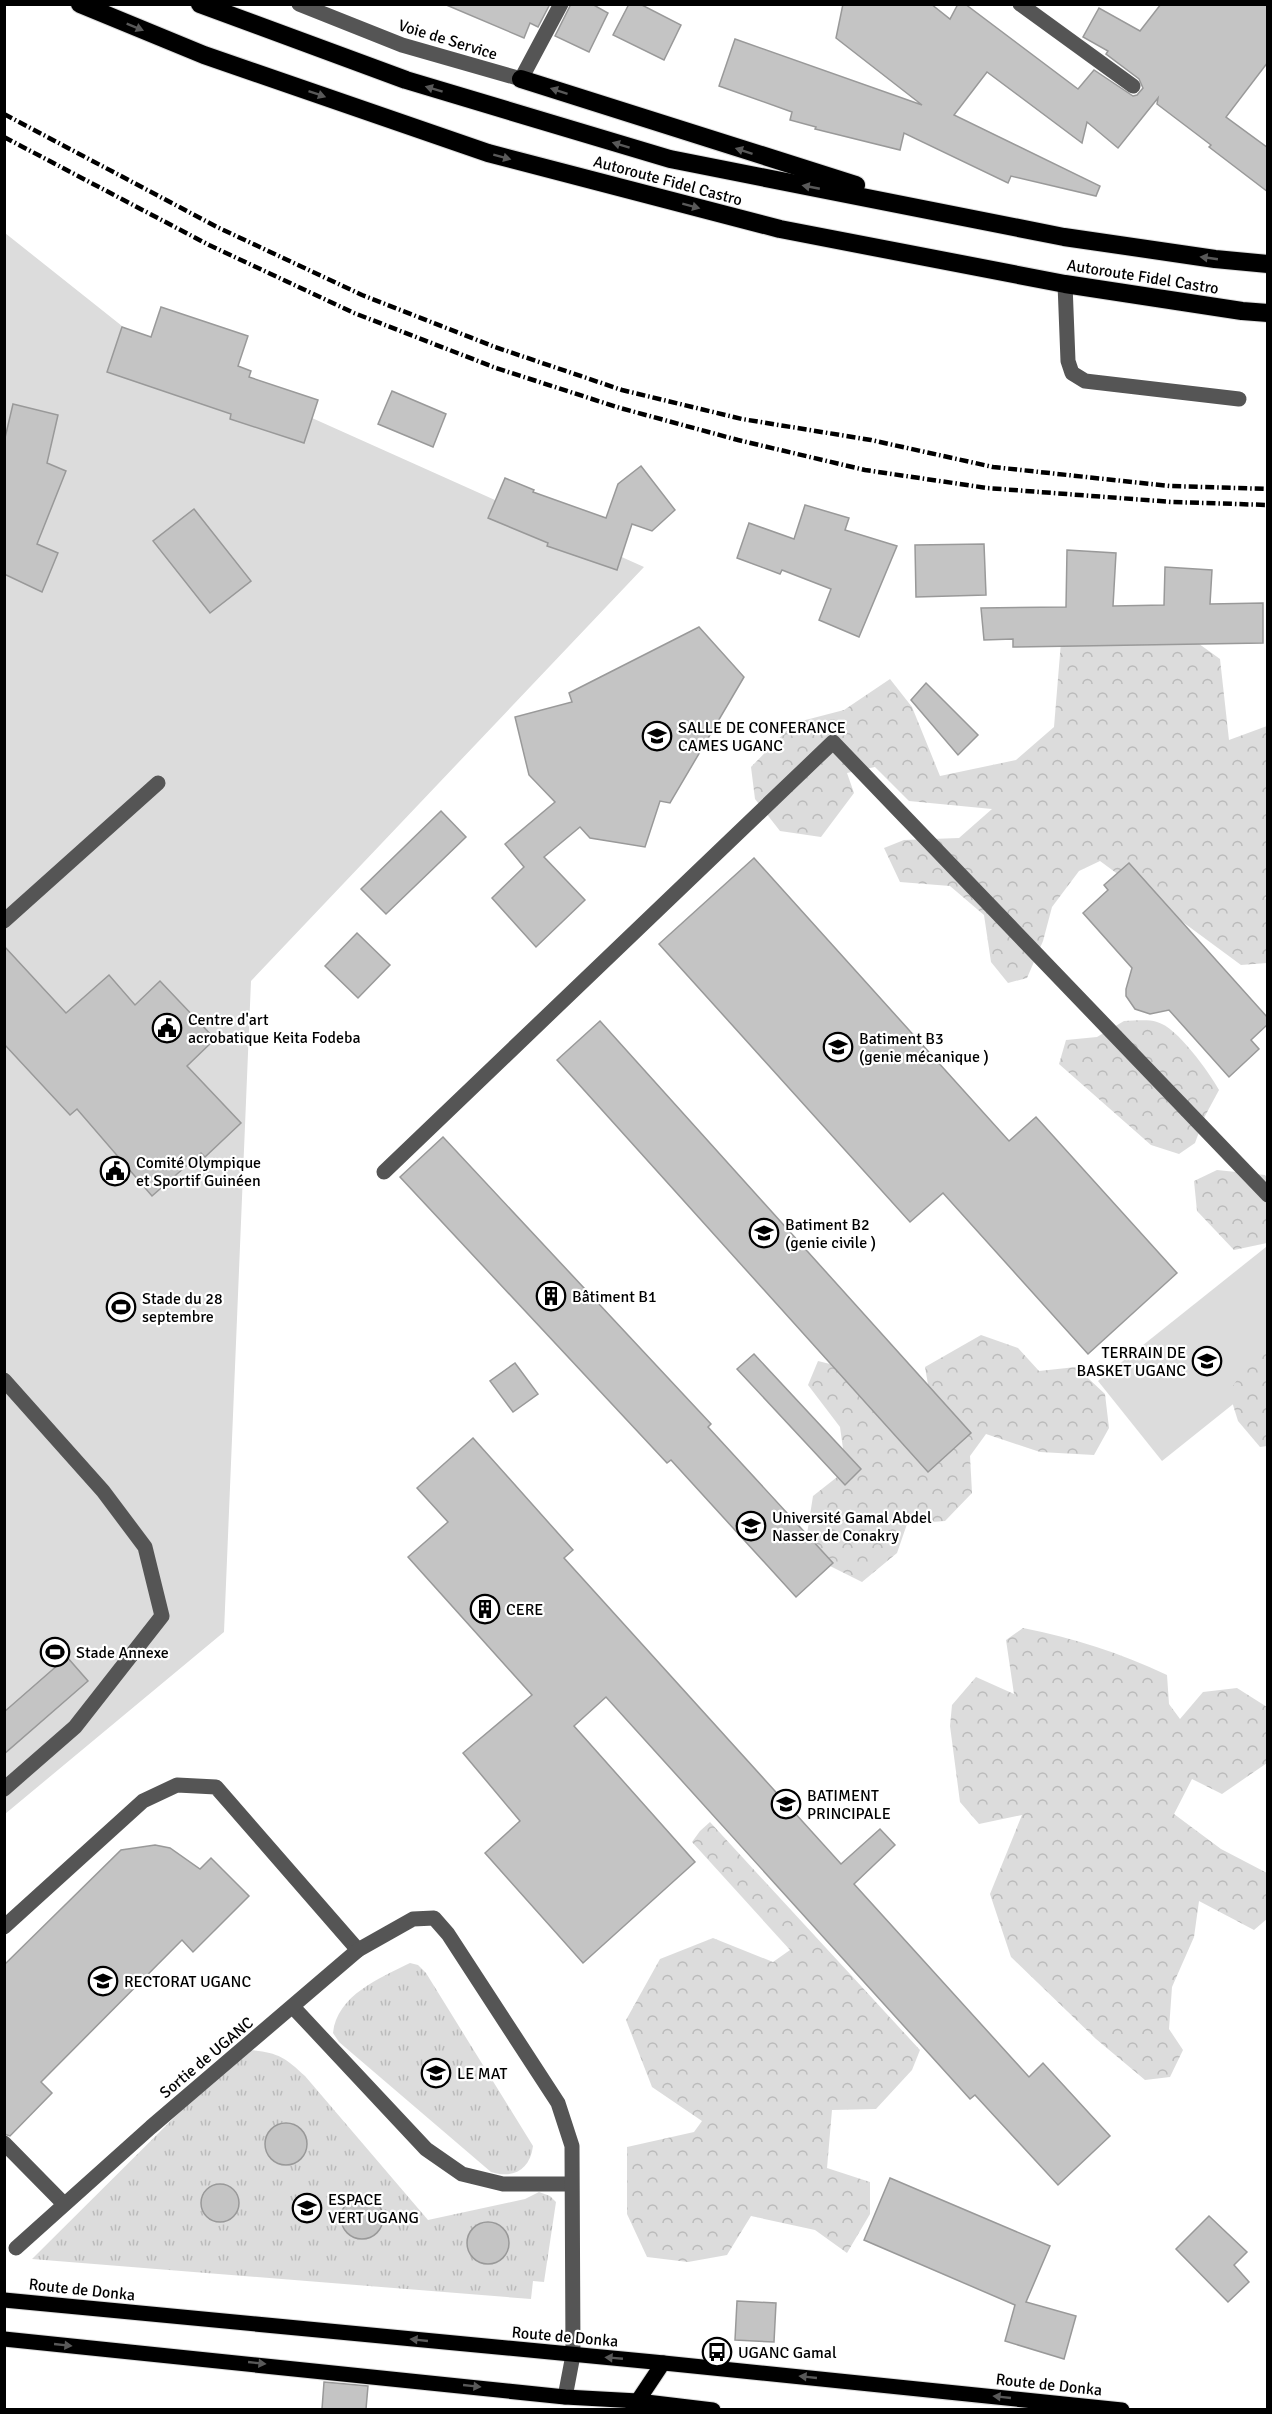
<svg xmlns="http://www.w3.org/2000/svg" width="1272" height="2414" viewBox="0 0 1272 2414" font-family="Signika,sans-serif">
<defs>
<pattern id="forest-crowns" width="20" height="18" patternUnits="userSpaceOnUse" patternTransform="scale(1.5)"><rect width="20" height="18" fill="#dcdcdc"/><path d="M2 6a3 3 0 1 1 6 0M12 15a3 3 0 1 1 6 0" fill="none" stroke="#bbb"/></pattern>
<pattern id="park-tufts" width="24" height="20" patternUnits="userSpaceOnUse" patternTransform="scale(1.5)"><rect width="24" height="20" fill="#dcdcdc"/><path d="M3 7l-1-3M5 7V3M7 7l1-3M15 17l-1-3M17 17v-4M19 17l1-3" fill="none" stroke="#bbb"/></pattern>
</defs>
<rect width="100%" height="100%" fill="#fff"/>
<g fill="#dcdcdc">
<polygon points="5,233 122,326 165,352 644,567 251,981 224,1632 5,1814"/>
<polygon points="1266,1247 1267,1377 1162,1461 1098,1381"/>
</g>
<g fill="url(#forest-crowns)">
<polygon points="1177,628 1220,659 1229,740 1267,726 1267,898 1265,897 1268,905 1267,963 1241,965 1100,861 1079,871 1052,907 1043,941 1027,978 1008,983 991,962 984,915 950,886 900,882 884,848 904,840 959,838 992,809 909,801 875,767 847,773 854,793 821,837 780,831 755,799 751,767 794,723 844,710 890,679 912,707 940,776 1016,760 1054,727 1061,642"/>
<path d="M 1124,1021 C 1134,1021 1147,1019 1157,1022 C 1177,1027 1209,1072 1219,1090 L 1205,1116 L 1195,1143 L 1179,1154 L 1151,1145 L 1059,1064 L 1066,1040 L 1097,1037 Z"/>
<polygon points="1217,1170 1265,1175 1267,1178 1267,1243 1234,1250 1197,1211 1194,1181"/>
<polygon points="981,1335 1018,1348 1039,1371 1076,1367 1105,1394 1109,1428 1094,1455 1040,1452 986,1434 970,1456 972,1493 945,1521 907,1524 897,1553 862,1582 804,1553 813,1496 846,1470 840,1427 808,1385 818,1361 870,1374 937,1437 925,1367"/>
<polygon points="1267,1350 1267,1446 1260,1447 1238,1421 1229,1392 1253,1356"/>
<path d="M 1023,1628 C 1074,1638 1120,1653 1167,1675 L 1169,1704 L 1180,1719 L 1203,1692 L 1237,1688 L 1267,1707 L 1267,1763 L 1222,1794 L 1192,1779 L 1174,1814 L 1221,1849 L 1267,1873 L 1268,1918 L 1254,1930 L 1199,1901 L 1194,1937 L 1172,1987 L 1169,2029 L 1183,2050 L 1170,2077 L 1145,2080 L 1096,2039 L 1011,1957 L 990,1894 L 1022,1815 L 979,1824 L 960,1802 L 950,1726 L 952,1705 L 976,1677 L 1014,1694 L 1006,1640 Z"/>
<polygon points="710,1822 920,2050 912,2070 876,2109 832,2110 827,2168 870,2182 870,2214 847,2253 815,2230 751,2216 727,2255 688,2262 647,2257 627,2214 627,2147 694,2132 702,2121 652,2087 626,2020 660,1959 713,1938 773,1962 790,1950 692,1842 700,1831"/>
</g>
<g fill="url(#park-tufts)">
<path d="M 410,1963 L 418,1965 L 426,1973 L 533,2146 C 530,2170 513,2179 491,2172 L 339,2042 L 333,2033 C 337,1995 380,1978 410,1963 Z"/>
<path d="M 249,2050 C 277,2052 285,2057 305,2076 L 428,2220 L 525,2199 L 539,2192 L 550,2196 L 556,2202 L 544,2282 L 533,2281 L 531,2299 L 32,2259 L 231,2061 Z"/>
</g>
<g fill="#c4c4c4" stroke="#999" stroke-width="1.5">
<polygon points="444,4 550,4 538,27 530,23 524,38"/>
<polygon points="571,4 592,4 608,13 589,52 555,36"/>
<polygon points="629,4 640,4 681,25 664,60 613,35"/>
<polygon points="843,4 931,4 950,19 958,4 965,4 1078,89 1094,70 1133,96 1137,95 1143,88 1139,79 1106,54 1108,51 1083,37 1099,8 1140,31 1161,4 1268,4 1268,62 1226,117 1268,148 1268,192 1209,147 1211,145 1157,104 1158,98 1118,148 1087,122 1082,143 987,72 954,115 1100,186 1096,196 1011,176 1008,183 904,133 900,150 815,129 816,127 790,120 792,112 719,86 735,39 922,105 836,38"/>
<polygon points="161,307 248,336 238,366 251,371 249,377 318,400 304,443 230,419 231,414 107,372 122,327 151,337"/>
<polygon points="392,391 446,414 433,447 378,424"/>
<polygon points="13,404 58,415 47,463 66,471 37,544 58,553 42,592 4,574 4,442"/>
<polygon points="641,466 675,510 652,531 632,524 617,570 547,546 548,543 488,518 505,478 534,490 533,492 606,518 618,484"/>
<polygon points="805,505 849,518 845,530 897,546 859,637 819,620 831,589 782,570 780,574 737,558 749,523 794,539"/>
<polygon points="194,509 251,581 210,613 153,541"/>
<polygon points="984,544 986,595 916,597 915,545"/>
<polygon points="1067,550 1116,553 1113,606 1164,605 1165,567 1212,570 1210,604 1263,603 1263,643 1013,647 1013,639 984,640 981,608 1066,607"/>
<polygon points="699,627 744,677 670,803 660,801 645,847 590,838 580,827 544,857 585,900 536,947 492,898 524,867 505,844 555,802 529,775 515,717 572,702 569,693"/>
<polygon points="926,683 978,735 958,755 911,700"/>
<polygon points="441,811 466,837 386,914 361,889"/>
<polygon points="754,858 1009,1141 1036,1117 1177,1273 1088,1354 943,1193 910,1222 659,944"/>
<polygon points="1129,863 1268,1018 1268,1024 1251,1040 1259,1049 1229,1077 1169,1010 1150,1014 1135,1009 1126,996 1126,989 1132,968 1083,913 1108,890 1104,885"/>
<polygon points="357,933 390,965 358,998 325,966"/>
<polygon points="4,946 66,1013 109,975 135,1005 160,981 215,1039 187,1066 241,1123 205,1157 201,1153 152,1196 77,1109 70,1115 4,1044"/>
<polygon points="600,1021 971,1433 928,1472 557,1060"/>
<polygon points="443,1137 711,1424 708,1427 833,1563 796,1597 671,1460 667,1463 400,1177"/>
<polygon points="754,1354 861,1469 845,1485 737,1369"/>
<polygon points="515,1363 538,1394 513,1412 490,1381"/>
<polygon points="473,1438 573,1550 564,1558 841,1864 880,1829 895,1845 854,1884 1029,2077 1043,2063 1110,2136 1058,2185 975,2095 970,2099 606,1697 574,1726 695,1862 583,1963 485,1853 520,1821 463,1753 532,1695 408,1557 448,1522 417,1488"/>
<polygon points="67,1657 88,1681 4,1754 4,1712"/>
<polygon points="155,1845 170,1848 200,1869 211,1858 249,1896 193,1952 182,1940 41,2082 52,2093 10,2136 4,2134 4,1965 121,1850"/>
<circle cx="286" cy="2144" r="21"/>
<polygon points="890,2178 1050,2246 1026,2302 1076,2316 1064,2359 1005,2341 1015,2305 864,2240"/>
<circle cx="220" cy="2203" r="19"/>
<circle cx="362" cy="2218" r="21"/>
<polygon points="1209,2216 1247,2252 1234,2265 1249,2282 1228,2302 1176,2249"/>
<circle cx="488" cy="2243" r="21"/>
<polygon points="737,2301 776,2303 774,2342 735,2340"/>
<polygon points="324,2382 368,2386 366,2409 322,2409"/>
</g>
<g fill="none" stroke-linecap="round" stroke-linejoin="round">
<g stroke="#dbdbdb" stroke-width="17">
<g id="major">
<polyline points="4,2300 654,2362 1122,2410"/>
<polyline points="4,2339 565,2397 638,2401 713,2410"/>
<polyline points="633,2408 663,2363"/>
</g>
</g>
<g stroke="#dbdbdb" stroke-width="20">
<g id="highway">
<polyline points="80,4 204,55 488,153 780,229 1065,284 1242,311 1268,313"/>
<polyline points="200,4 406,80 670,159 1064,237 1215,259 1268,264"/>
<polyline points="521,79 856,185"/>
</g>
</g>
<g stroke="#555" stroke-width="15">
<polyline points="299,4 402,45 521,79 561,4"/>
<polyline points="1020,4 1133,86"/>
<polyline points="1065,284 1068,361 1072,373 1085,381 1239,399"/>
<polyline points="4,921 158,783"/>
<polyline points="384,1172 833,742 1268,1195"/>
<polyline points="4,1380 103,1491 145,1547 162,1616 75,1727 4,1789"/>
<polyline points="4,1927 143,1801 177,1785 216,1787 358,1950"/>
<polyline points="293,2007 426,2149 462,2174 503,2184 571,2184"/>
<polyline points="4,2143 64,2204"/>
<polyline points="16,2248 151,2127 358,1950 413,1919 434,1918 448,1934 558,2103 572,2146 573,2355 565,2397"/>
</g>
<use href="#major" stroke="#000" stroke-width="15"/>
<use href="#highway" stroke="#000" stroke-width="18"/>
<g stroke="#000" stroke-width="4.5" stroke-dasharray="9 3 1.5 3" stroke-linecap="butt">
<polyline points="4,114 217,227 362,295 495,347 622,390 742,419 871,440 993,467 1170,486 1268,489"/>
<polyline points="4,137 209,245 354,313 496,368 620,408 738,440 865,470 987,488 1172,502 1268,505"/>
</g>
</g>
<defs><path id="oneway-solid" d="M-6-.8H1V-3.2L6.5 0L1 3.2V.8H-6Z" transform="scale(1.5)"/></defs>
<g fill="#595959">
<use href="#oneway-solid" transform="translate(135 27) rotate(22)"/>
<use href="#oneway-solid" transform="translate(434 89) rotate(-163)"/>
<use href="#oneway-solid" transform="translate(559 91) rotate(-162)"/>
<use href="#oneway-solid" transform="translate(317 94) rotate(19)"/>
<use href="#oneway-solid" transform="translate(621 145) rotate(-163)"/>
<use href="#oneway-solid" transform="translate(744 151) rotate(-162)"/>
<use href="#oneway-solid" transform="translate(502 157) rotate(15)"/>
<use href="#oneway-solid" transform="translate(811 187) rotate(-169)"/>
<use href="#oneway-solid" transform="translate(691 206) rotate(15)"/>
<use href="#oneway-solid" transform="translate(1209 258) rotate(-172)"/>
<use href="#oneway-solid" transform="translate(419 2340) rotate(-174)"/>
<use href="#oneway-solid" transform="translate(63 2345) rotate(6)"/>
<use href="#oneway-solid" transform="translate(614 2358) rotate(-175)"/>
<use href="#oneway-solid" transform="translate(257 2363) rotate(6)"/>
<use href="#oneway-solid" transform="translate(808 2377) rotate(-174)"/>
<use href="#oneway-solid" transform="translate(472 2386) rotate(6)"/>
<use href="#oneway-solid" transform="translate(1002 2397) rotate(-174)"/>
</g>
<defs>
<g id="university-ring" transform="scale(1.5)"><circle r="9.5" fill="#fff" stroke="#000" stroke-width="1.5"/><path d="M0-5L7-2L0 1L-7-2ZM-4 1L0 2.5L4 1V4Q0 6-4 4Z" fill="#000"/></g>
<g id="civic-ring" transform="scale(1.5)"><circle r="9.5" fill="#fff" stroke="#000" stroke-width="1.5"/><path d="M-.6-6.5H3V-4.5H.6V-3L4-1V1h2V6H-6V1h2V-1L-.6-3ZM-1.2 2.5V6h2.4V2.5Z" fill="#000"/></g>
<g id="building-ring" transform="scale(1.5)"><circle r="9.5" fill="#fff" stroke="#000" stroke-width="1.5"/><path d="M-4-6H4V6H1V3H-1V6H-4ZM-2.5-4.3h1.7v1.8h-1.7ZM.8-4.3h1.7v1.8H.8ZM-2.5-1h1.7V.8h-1.7ZM.8-1h1.7V.8H.8Z" fill="#000"/></g>
<g id="stadium-ring" transform="scale(1.5)"><circle r="9.5" fill="#fff" stroke="#000" stroke-width="1.5"/><path d="M0-5a6.5 5 0 1 0 0 10a6.5 5 0 1 0 0-10ZM-3.5-1.8h7v3.6h-7Z" fill="#000"/></g>
<g id="bus-ring" transform="scale(1.5)"><circle r="9.5" fill="#fff" stroke="#000" stroke-width="1.5"/><path d="M-5-6H5V4H4V6H2V4H-2V6H-4V4H-5ZM-3.5-4V0h7V-4ZM-3.5 1.2v1.5H-2V1.2ZM2 1.2v1.5H3.5V1.2Z" fill="#000"/></g>
</defs>
<g fill-rule="evenodd">
<use href="#university-ring" x="657" y="736"/>
<use href="#civic-ring" x="167" y="1028"/>
<use href="#university-ring" x="838" y="1047"/>
<use href="#civic-ring" x="115" y="1171"/>
<use href="#university-ring" x="764" y="1233"/>
<use href="#building-ring" x="551" y="1296"/>
<use href="#stadium-ring" x="121" y="1307"/>
<use href="#university-ring" x="1207" y="1361"/>
<use href="#university-ring" x="751" y="1526"/>
<use href="#building-ring" x="485" y="1609"/>
<use href="#stadium-ring" x="55" y="1652"/>
<use href="#university-ring" x="786" y="1804"/>
<use href="#university-ring" x="103" y="1981"/>
<use href="#university-ring" x="436" y="2073"/>
<use href="#university-ring" x="307" y="2208"/>
<use href="#bus-ring" x="717" y="2352"/>
</g>
<g text-anchor="middle" stroke-width="4.5" stroke-linejoin="round" paint-order="stroke">
<g font-size="16" fill="#000" stroke="#fff">
<text transform="translate(448 39) rotate(17)" y="6">Voie de Service</text>
<text transform="translate(668 180) rotate(15)" y="6">Autoroute Fidel Castro</text>
<text transform="translate(1143 276) rotate(9)" y="6">Autoroute Fidel Castro</text>
<text transform="translate(206 2057) rotate(-40)" y="6">Sortie de UGANC</text>
<text transform="translate(82 2289) rotate(6)" y="6">Route de Donka</text>
<text transform="translate(565 2336) rotate(5)" y="6">Route de Donka</text>
<text transform="translate(1049 2384) rotate(6)" y="6">Route de Donka</text>
</g>
<g font-size="16" fill="#000" stroke="#fff" text-anchor="start">
<text x="678" y="733">SALLE DE CONFERANCE<tspan x="678" dy="18">CAMES UGANC</tspan></text>
<text x="188" y="1025">Centre d'art<tspan x="188" dy="18">acrobatique Keita Fodeba</tspan></text>
<text x="859" y="1044">Batiment B3<tspan x="859" dy="18">(genie mécanique )</tspan></text>
<text x="136" y="1168">Comité Olympique<tspan x="136" dy="18">et Sportif Guinéen</tspan></text>
<text x="785" y="1230">Batiment B2<tspan x="785" dy="18">(genie civile )</tspan></text>
<text x="572" y="1302">Bâtiment B1</text>
<text x="142" y="1304">Stade du 28<tspan x="142" dy="18">septembre</tspan></text>
<text x="1186" y="1358" text-anchor="end">TERRAIN DE<tspan x="1186" dy="18">BASKET UGANC</tspan></text>
<text x="772" y="1523">Université Gamal Abdel<tspan x="772" dy="18">Nasser de Conakry</tspan></text>
<text x="506" y="1615">CERE</text>
<text x="76" y="1658">Stade Annexe</text>
<text x="807" y="1801">BATIMENT<tspan x="807" dy="18">PRINCIPALE</tspan></text>
<text x="124" y="1987">RECTORAT UGANC</text>
<text x="457" y="2079">LE MAT</text>
<text x="328" y="2205">ESPACE<tspan x="328" dy="18">VERT UGANG</tspan></text>
<text x="738" y="2358">UGANC Gamal</text>
</g>
</g>
<rect width="1272" height="2414" fill="none" stroke="#000000" stroke-width="12"/>
</svg>
